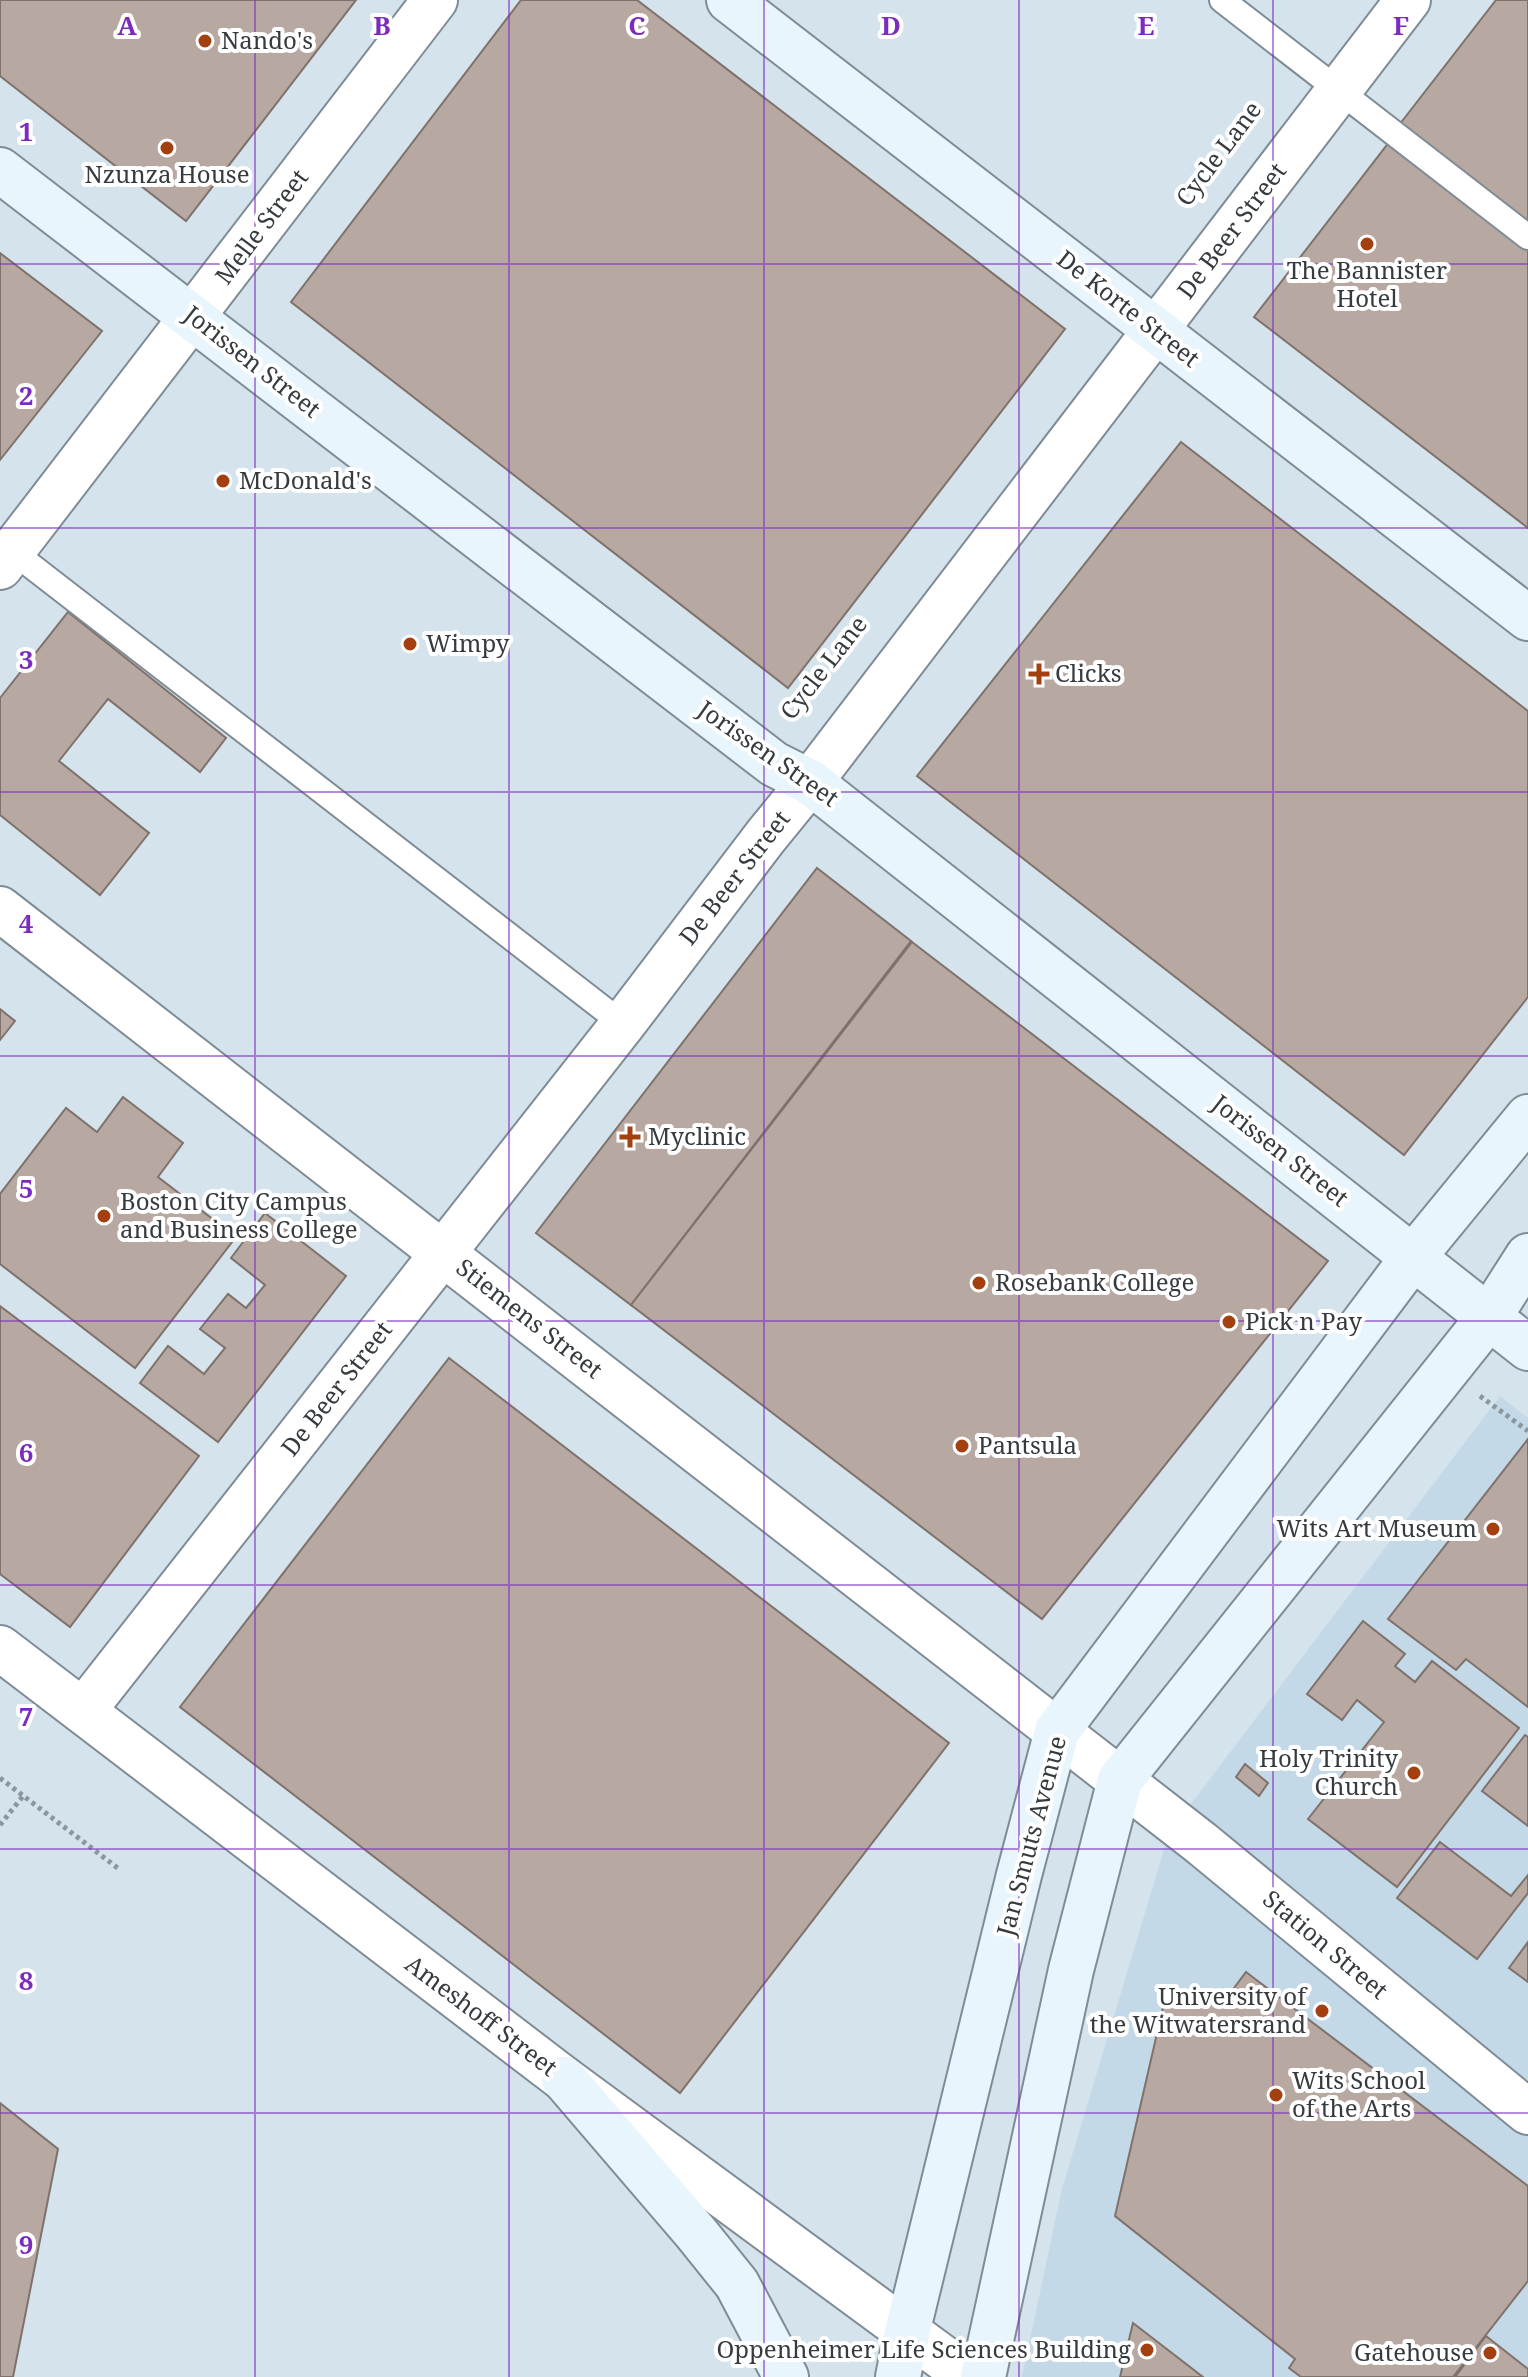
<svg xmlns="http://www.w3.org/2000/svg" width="1528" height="2377" viewBox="0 0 1528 2377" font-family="'Noto Serif',serif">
<rect width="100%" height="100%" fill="#d4e3ec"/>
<polygon fill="#c3d9e7" points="1500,1396 1528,1418 1528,2377 1022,2377 1062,2189 1169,1833"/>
<g fill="#b8a8a2" stroke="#7f716b" stroke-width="2">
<polygon points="0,0 356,0 186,221 0,76"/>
<polygon points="521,0 637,0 1065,329 788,688 291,302"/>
<polygon points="1496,0 1528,0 1528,231 1396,129"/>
<polygon points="1390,141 1528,249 1528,528 1254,317"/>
<polygon points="0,253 102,331 0,460"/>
<polygon points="1181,442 1528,711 1528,997 1404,1155 917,776"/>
<polygon points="68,612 226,738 200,772 108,699 59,761 149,833 100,895 0,815 0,698"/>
<polygon points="817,868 911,941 631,1305 536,1233"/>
<polygon points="912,942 1328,1261 1042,1619 631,1305"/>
<polygon points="0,1009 15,1021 0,1040"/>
<polygon points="123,1097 183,1143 158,1177 236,1237 135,1368 0,1264 0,1194 66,1108 97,1132"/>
<polygon points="265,1213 346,1276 218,1442 140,1383 168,1346 204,1374 225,1348 200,1329 228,1294 246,1308 265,1285 231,1258"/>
<polygon points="0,1306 199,1456 70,1627 0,1574"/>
<polygon points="449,1358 949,1743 680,2093 180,1707"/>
<polygon points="1528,1439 1528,1707 1466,1659 1456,1670 1388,1619"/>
<polygon points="1363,1621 1405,1654 1395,1666 1415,1682 1432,1661 1519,1728 1397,1887 1308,1819 1384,1722 1357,1700 1342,1720 1307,1694"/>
<polygon points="1525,1735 1528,1737 1528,1826 1482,1791"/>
<polygon points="1245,1764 1268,1783 1259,1796 1236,1777"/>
<polygon points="1440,1842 1511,1896 1528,1875 1528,1893 1477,1959 1397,1898"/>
<polygon points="1528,1942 1528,1982 1509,1968"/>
<polygon points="1246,1972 1528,2186 1528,2281 1453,2377 1301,2377 1289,2368 1295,2359 1115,2216 1164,2003 1187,2004 1215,2000 1231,1992"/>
<polygon points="0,2103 58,2149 13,2377 0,2377"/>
<polygon points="1133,2323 1203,2377 1120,2377"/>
<polygon points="1486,2336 1528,2369 1528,2377 1455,2377"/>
</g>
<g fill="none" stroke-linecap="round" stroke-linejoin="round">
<g stroke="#7f8c95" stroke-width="28">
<g id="lane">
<polyline points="1222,0 1528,237"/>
<polyline points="12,551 623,1024"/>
</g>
</g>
<g stroke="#7f8c95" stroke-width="48">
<g id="street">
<polyline points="0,567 435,0"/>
<polyline points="0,909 1201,1843 1528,2112"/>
<polyline points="0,1648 564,2079 969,2377"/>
<polyline points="83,1711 623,1024 766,836 810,782 1408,0"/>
</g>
</g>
<g stroke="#7f8c95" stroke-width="48">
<g id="secondary">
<polyline points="729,0 1528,618"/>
<polyline points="0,170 774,764 810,782 1528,1348"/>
<polyline points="564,2079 696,2233 737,2284 786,2377"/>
<polyline points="898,2377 907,2333 1019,1875 1057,1731 1414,1256 1528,1117"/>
<polyline points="983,2377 1071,1970 1120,1780 1489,1317 1528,1256"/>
</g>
</g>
<g stroke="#8c979d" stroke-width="5" stroke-dasharray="4 4" stroke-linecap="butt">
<polyline points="1480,1396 1528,1431"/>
<polyline points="0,1778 119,1869"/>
<polyline points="0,1825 23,1796"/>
</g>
<use href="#lane" stroke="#fff" stroke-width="24"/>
<use href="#street" stroke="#fff" stroke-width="44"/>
<use href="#secondary" stroke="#e8f5fc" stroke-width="44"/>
</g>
<path fill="none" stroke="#7b2cbf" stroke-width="2" stroke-opacity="0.55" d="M 255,0 L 255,2377M 509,0 L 509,2377M 764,0 L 764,2377M 1019,0 L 1019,2377M 1273,0 L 1273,2377M 0,264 L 1528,264M 0,528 L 1528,528M 0,792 L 1528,792M 0,1056 L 1528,1056M 0,1321 L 1528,1321M 0,1585 L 1528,1585M 0,1849 L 1528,1849M 0,2113 L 1528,2113"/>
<g fill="#a43f0f" stroke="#fff" stroke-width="3">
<circle cx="205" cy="41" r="8"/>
<circle cx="167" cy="148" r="8"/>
<circle cx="1367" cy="244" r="8"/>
<circle cx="223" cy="481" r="8"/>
<circle cx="410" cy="644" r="8"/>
<path d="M1035 662h8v8h8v8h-8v8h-8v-8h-8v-8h8z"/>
<path d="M626 1125h8v8h8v8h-8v8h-8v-8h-8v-8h8z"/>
<circle cx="104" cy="1216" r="8"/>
<circle cx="979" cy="1283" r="8"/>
<circle cx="1229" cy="1322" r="8"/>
<circle cx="962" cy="1446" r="8"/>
<circle cx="1493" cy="1529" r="8"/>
<circle cx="1414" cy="1773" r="8"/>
<circle cx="1322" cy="2011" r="8"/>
<circle cx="1276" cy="2095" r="8"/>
<circle cx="1147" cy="2350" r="8"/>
<circle cx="1490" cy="2353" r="8"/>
</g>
<g text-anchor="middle" stroke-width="8" stroke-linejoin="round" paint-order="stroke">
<g font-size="24" fill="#353b3e" stroke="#fff" text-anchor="start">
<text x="221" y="49">Nando's</text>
<text x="167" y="183" text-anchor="middle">Nzunza House</text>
<text x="1367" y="279" text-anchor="middle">The Bannister<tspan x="1367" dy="28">Hotel</tspan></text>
<text x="239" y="489">McDonald's</text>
<text x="426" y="652">Wimpy</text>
<text x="1055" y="682">Clicks</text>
<text x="648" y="1145">Myclinic</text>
<text x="120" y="1210">Boston City Campus<tspan x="120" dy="28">and Business College</tspan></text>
<text x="995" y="1291">Rosebank College</text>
<text x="1245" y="1330">Pick n Pay</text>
<text x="978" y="1454">Pantsula</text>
<text x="1477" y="1537" text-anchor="end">Wits Art Museum</text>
<text x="1398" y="1767" text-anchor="end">Holy Trinity<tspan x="1398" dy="28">Church</tspan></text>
<text x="1306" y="2005" text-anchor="end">University of<tspan x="1306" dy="28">the Witwatersrand</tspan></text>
<text x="1292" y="2089">Wits School<tspan x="1292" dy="28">of the Arts</tspan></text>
<text x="1131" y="2358" text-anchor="end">Oppenheimer Life Sciences Building</text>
<text x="1474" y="2361" text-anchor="end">Gatehouse</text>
</g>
<g font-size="24" fill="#353b3e" stroke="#fff">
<text transform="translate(1219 154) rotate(-53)" y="8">Cycle Lane</text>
<text transform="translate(262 227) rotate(-53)" y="8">Melle Street</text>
<text transform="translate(1232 231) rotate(-53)" y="8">De Beer Street</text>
<text transform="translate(1128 309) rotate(38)" y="8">De Korte Street</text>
<text transform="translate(252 362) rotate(38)" y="8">Jorissen Street</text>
<text transform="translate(824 668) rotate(-52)" y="8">Cycle Lane</text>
<text transform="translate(768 754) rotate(35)" y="8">Jorissen Street</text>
<text transform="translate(735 878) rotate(-52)" y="8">De Beer Street</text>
<text transform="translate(1280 1151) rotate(38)" y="8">Jorissen Street</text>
<text transform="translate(529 1319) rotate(38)" y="8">Stiemens Street</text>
<text transform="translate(337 1389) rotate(-52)" y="8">De Beer Street</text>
<text transform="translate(1032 1836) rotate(-75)" y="8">Jan Smuts Avenue</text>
<text transform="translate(1325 1945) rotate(40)" y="8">Station Street</text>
<text transform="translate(481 2016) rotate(37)" y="8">Ameshoff Street</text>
</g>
</g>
<g font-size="26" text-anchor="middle" font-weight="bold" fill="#7b2cbf" stroke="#fff" stroke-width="8" stroke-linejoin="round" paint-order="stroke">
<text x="127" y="35">A</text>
<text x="382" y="35">B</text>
<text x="637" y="35">C</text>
<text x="891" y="35">D</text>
<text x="1146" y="35">E</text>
<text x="1401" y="35">F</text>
<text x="26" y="141">1</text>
<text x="26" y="405">2</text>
<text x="26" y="669">3</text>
<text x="26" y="933">4</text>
<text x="26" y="1198">5</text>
<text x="26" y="1462">6</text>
<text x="26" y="1726">7</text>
<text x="26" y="1990">8</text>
<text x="26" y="2254">9</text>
</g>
</svg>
